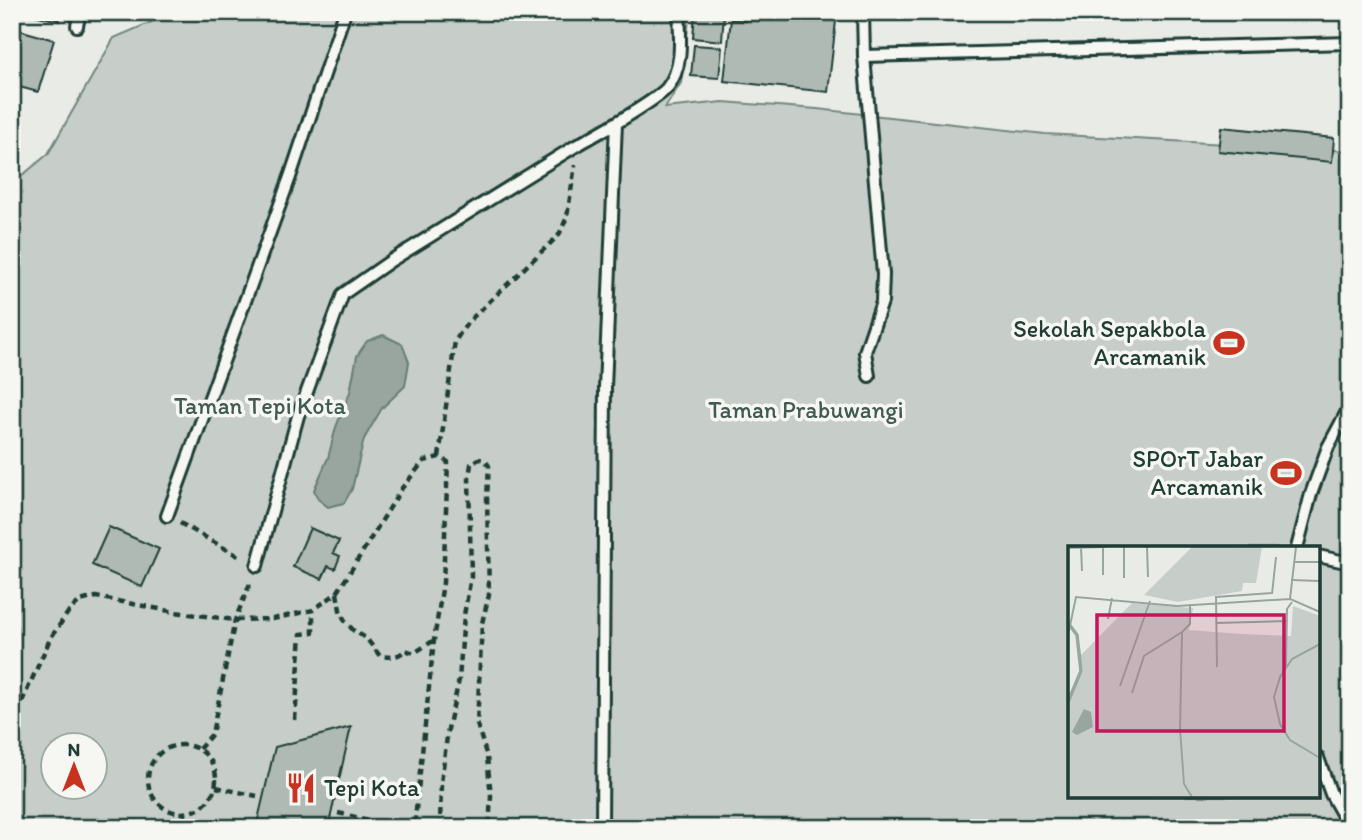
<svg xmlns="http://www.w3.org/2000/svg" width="1362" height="840" viewBox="0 0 1362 840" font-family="Itim,sans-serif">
<rect width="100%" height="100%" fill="#e9ebe7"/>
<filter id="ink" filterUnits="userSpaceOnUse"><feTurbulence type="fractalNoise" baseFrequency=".0143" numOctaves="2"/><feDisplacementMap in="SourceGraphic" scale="14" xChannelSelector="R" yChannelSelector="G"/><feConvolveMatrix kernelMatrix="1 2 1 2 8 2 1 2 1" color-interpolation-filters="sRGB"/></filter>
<g filter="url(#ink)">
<path fill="#c7cec9" stroke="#73867e" stroke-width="2" fill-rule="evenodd" d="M 166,12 L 690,12 L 681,83 L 665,108 L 723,102 L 817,109 L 1045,134 L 1350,151 L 1350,828 L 12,828 L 12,184 L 48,154 L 114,38 L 161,18 ZM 1070,548 L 1318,548 L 1318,796 L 1070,796 ZM 52,746 L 94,746 L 94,788 L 52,788 Z"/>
<polygon fill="#99a6a0" stroke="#687c75" stroke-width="2" points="383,335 402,344 409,362 405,386 382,408 364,439 352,489 344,503 328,507 318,499 314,490 328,458 336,427 350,392 357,356 367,341"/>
<g fill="#b0bab5" stroke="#1f3d34" stroke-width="2">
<polygon points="22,12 61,12 59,21"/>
<polygon points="695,12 724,12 722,41 693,38"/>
<polygon points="747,12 837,12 828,92 724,81 731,19 746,21"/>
<polygon points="12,28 54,40 38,92 12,85"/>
<polygon points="694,45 722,47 719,78 691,76"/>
<polygon points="1221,127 1334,138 1332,162 1218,151"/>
<polygon points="109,527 159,549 142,587 92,565"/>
<polygon points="310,528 339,541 333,553 340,556 335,569 328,566 322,579 293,567"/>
<polygon points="351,727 328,828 256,828 275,747"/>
</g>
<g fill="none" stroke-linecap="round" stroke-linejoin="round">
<g stroke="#1f3d34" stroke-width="16">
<g id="service">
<polyline points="863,12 864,56 883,274 882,302 865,352 869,376"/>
<polyline points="77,26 80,12"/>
<polyline points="864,56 1350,43"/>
<polyline points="167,516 290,177 345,12"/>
<polyline points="1297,548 1311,494 1328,447 1350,406"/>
<polyline points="1318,556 1350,563"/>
<polyline points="257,566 298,416 343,294 392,260 574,147 616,123"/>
<polyline points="1318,758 1331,794 1350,828"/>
<path d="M 602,828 L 605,388 L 616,123 C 629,115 658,98 667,88 C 684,67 680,37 679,12"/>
</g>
</g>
<g stroke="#1f3d34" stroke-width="4.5" stroke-dasharray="7 5" stroke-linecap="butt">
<polyline points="439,457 455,341 468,322 559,235 567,217 575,165"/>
<polyline points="180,523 242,558"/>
<path d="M 337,593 L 340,610 L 345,621 L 354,631 L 366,638 L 380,656 C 390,657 398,658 405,650 L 414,653 L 433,641"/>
<polyline points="295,720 301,634 313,633 313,611"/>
<polyline points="12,724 50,639 69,611 80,601 96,597 175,612 235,620 273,619 313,610 337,593 402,488 424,461 439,457 448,462 443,583 434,640 414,828"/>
<circle cx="182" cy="779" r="34"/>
<polyline points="199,749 212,734 235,620 251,581"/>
<polyline points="216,787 257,796"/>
<polyline points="338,813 404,828"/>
<polyline points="184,828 185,814"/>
<polyline points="440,828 441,783 448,729 459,680 464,615 471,577 469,477 471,464 479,459 485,460 489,466 487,496 489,595 482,623 477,724 487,757 491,796 489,828"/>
</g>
<use href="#service" stroke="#f6f6f2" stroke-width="10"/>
</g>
</g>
<defs>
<g id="stadium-bare" transform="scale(2.415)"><path d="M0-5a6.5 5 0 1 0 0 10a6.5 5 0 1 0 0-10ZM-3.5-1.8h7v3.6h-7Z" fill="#c8321e" stroke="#f6f6f2" stroke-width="2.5" paint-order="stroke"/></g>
<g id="restaurant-bare" transform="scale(2.415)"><path d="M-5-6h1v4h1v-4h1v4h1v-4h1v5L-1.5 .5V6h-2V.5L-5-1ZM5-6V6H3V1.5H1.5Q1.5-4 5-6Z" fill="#c8321e" stroke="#f6f6f2" stroke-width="2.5" paint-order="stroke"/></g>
</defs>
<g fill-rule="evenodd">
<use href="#stadium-bare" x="1229" y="343"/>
<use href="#stadium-bare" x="1286" y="473"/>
<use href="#restaurant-bare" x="301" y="788"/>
</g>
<g text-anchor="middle" stroke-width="7" stroke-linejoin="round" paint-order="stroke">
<g font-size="24" fill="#1f3d34" stroke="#f6f6f2" text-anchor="end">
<text x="1206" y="337">Sekolah Sepakbola<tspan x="1206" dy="28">Arcamanik</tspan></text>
<text x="1263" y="467">SPOrT Jabar<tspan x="1263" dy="28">Arcamanik</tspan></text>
<text x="324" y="796" text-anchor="start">Tepi Kota</text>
</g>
<g font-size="24" fill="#415a52" stroke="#f6f6f2">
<text x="260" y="414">Taman Tepi Kota</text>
<text x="806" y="418">Taman Prabuwangi</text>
</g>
</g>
<g transform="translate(1068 546)">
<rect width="252" height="252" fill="#e9ebe7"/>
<path d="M 124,1 L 194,1 L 188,37 L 175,37 L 174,45 L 110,56 L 76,49 ZM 64,57 L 125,62 L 121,84 L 173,88 L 223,90 L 225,60 L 252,70 L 252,251 L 0,251 L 0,159 L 15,125 L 12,110 Z" fill="#c7cec9"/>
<path d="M 16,163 L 23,166 L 25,181 L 9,189 L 4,186 Z" fill="#99a6a0"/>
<path fill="none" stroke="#99a6a0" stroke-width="3.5" d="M 0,77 L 9,89 L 13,125 L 0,156"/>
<path fill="none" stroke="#98a59f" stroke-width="2" d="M 13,1 L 14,25M 35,1 L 35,29M 56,1 L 56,32M 79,1 L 80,31M 228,1 L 222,53 L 252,66M 0,2 L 38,1M 226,16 L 252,16M 223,34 L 252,35M 204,48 L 208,11M 122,58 L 122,78 L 114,86 L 112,183 L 116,238 L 124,251M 40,73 L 44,52M 148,77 L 219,75M 0,89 L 8,51 L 109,60 L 222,53M 252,98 L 224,113 L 212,131 L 206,151 L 212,178 L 222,194 L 252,212M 218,120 L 219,63 L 224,56M 149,121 L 148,51 L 204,47M 52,140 L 82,55M 64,147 L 76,110 L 114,86"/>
<path fill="#c2185b" fill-opacity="0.15" stroke="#c2185b" stroke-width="3.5" d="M 29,69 L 216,69 L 216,185 L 29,185 Z"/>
<rect width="252" height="252" fill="none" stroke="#1f3d34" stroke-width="3.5"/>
</g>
<rect width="1362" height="840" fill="none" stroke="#f6f6f2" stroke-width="42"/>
<rect x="21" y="21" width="1320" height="798" fill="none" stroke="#1f3d34" stroke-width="2.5" filter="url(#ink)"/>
<g transform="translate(74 766)"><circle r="33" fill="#f6f6f2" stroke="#a0aca6" stroke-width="2"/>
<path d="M0-5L12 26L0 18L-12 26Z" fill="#c8321e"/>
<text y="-10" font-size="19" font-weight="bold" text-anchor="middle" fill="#1f3d34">N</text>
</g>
</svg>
